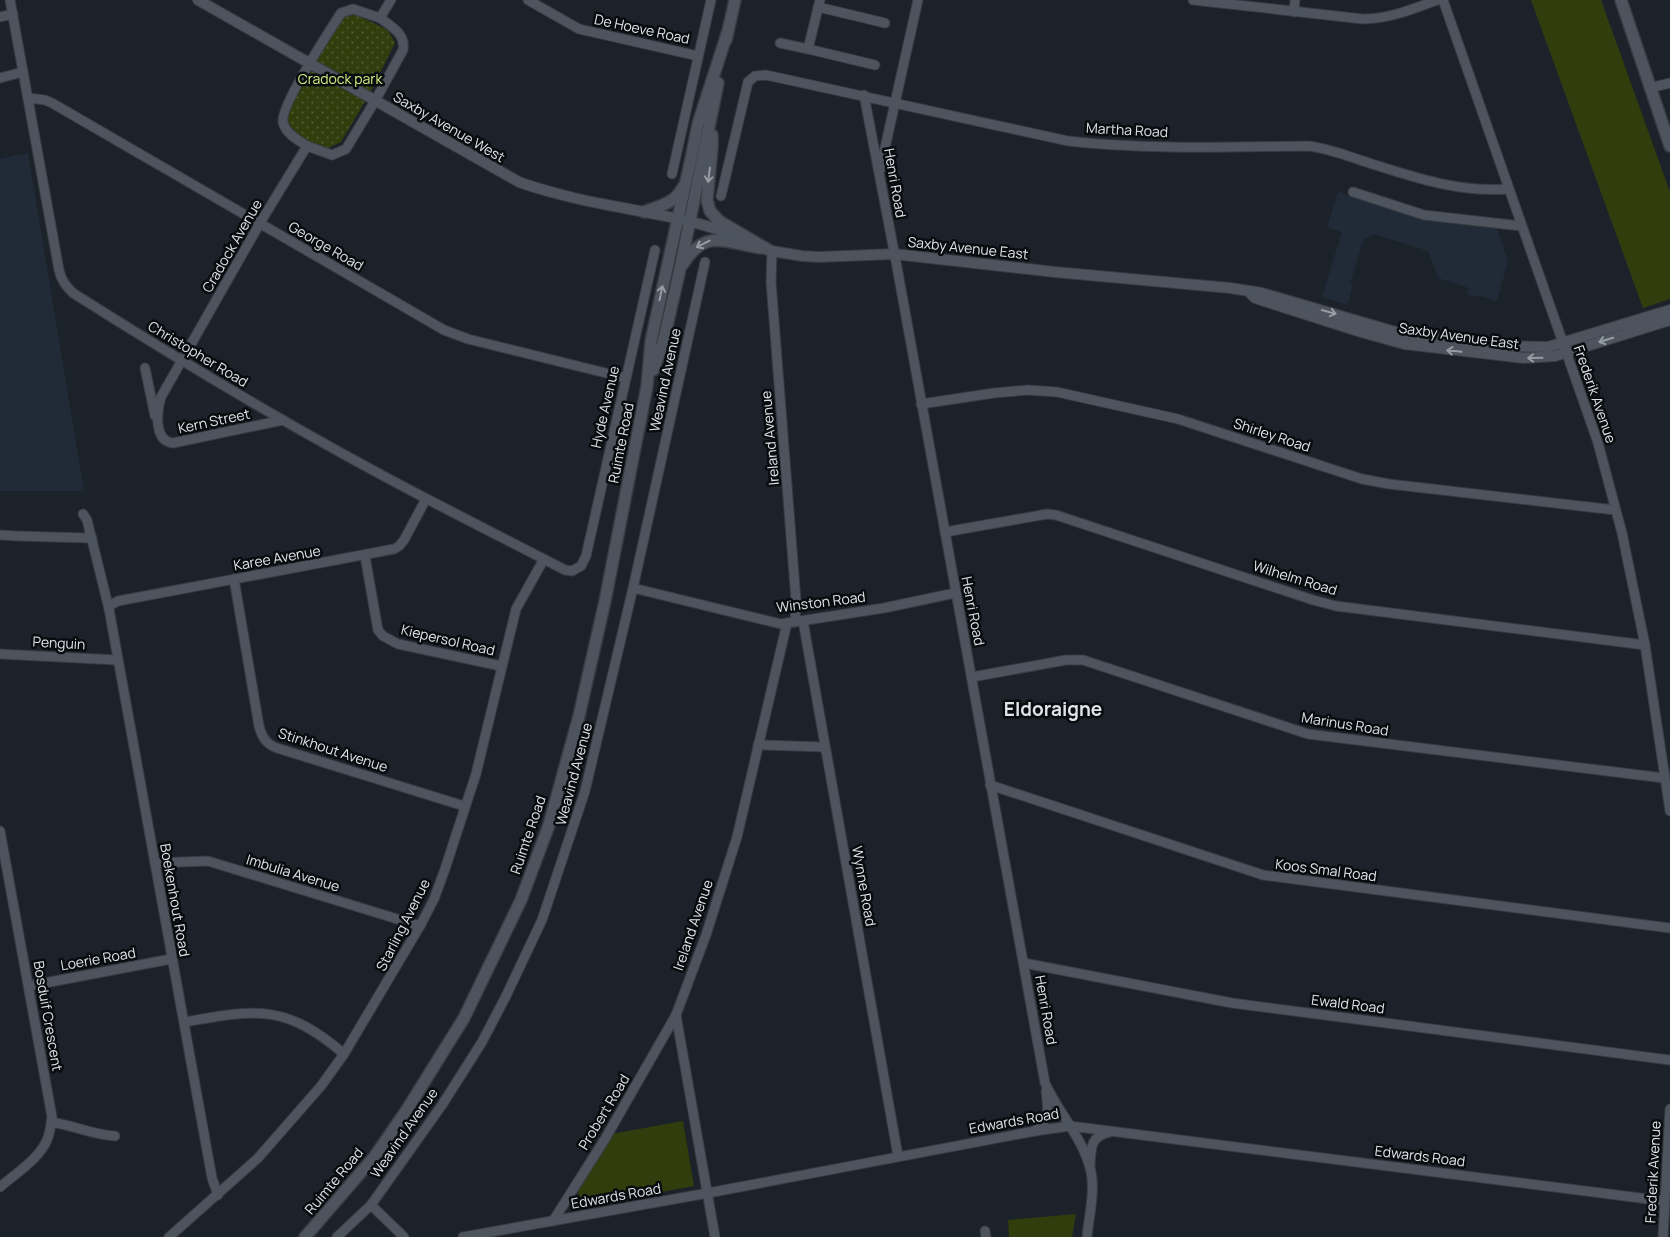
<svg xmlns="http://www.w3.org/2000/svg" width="1670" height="1237" viewBox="0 0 1670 1237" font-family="Manrope,sans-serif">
<defs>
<pattern id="park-dots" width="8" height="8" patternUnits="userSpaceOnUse" patternTransform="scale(1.25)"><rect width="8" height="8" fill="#323d0d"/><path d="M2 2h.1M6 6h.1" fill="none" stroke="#4f5930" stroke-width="1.8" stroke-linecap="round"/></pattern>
</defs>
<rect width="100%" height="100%" fill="#1c222a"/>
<g fill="#212b38">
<polygon points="28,153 84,491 0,491 0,159"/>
<polygon points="1338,192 1420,218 1496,226 1508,261 1497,301 1477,295 1476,297 1467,294 1469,288 1438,278 1428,251 1374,234 1363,240 1350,284 1353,285 1347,305 1322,297 1342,232 1327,227"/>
</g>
<g fill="#323d0d">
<polygon points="1531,0 1601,0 1670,192 1670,299 1643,308"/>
<polygon points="683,1121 694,1186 580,1207 578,1188 611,1134"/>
<polygon points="1076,1214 1072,1237 1009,1237 1008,1220"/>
</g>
<path fill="url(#park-dots)" d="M 353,13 L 388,30 L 395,43 L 370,93 L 341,142 L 328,148 C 307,141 286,136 286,110 L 340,17 Z"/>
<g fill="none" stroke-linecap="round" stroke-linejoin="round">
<g stroke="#373c42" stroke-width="11">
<g id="minor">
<path d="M 10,0 L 59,270 C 61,280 66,286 73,293 C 188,366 306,436 427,499 C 473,523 519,546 565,570 L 572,571 L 581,566 L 586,556 L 655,250"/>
<polyline points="528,0 579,29 698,56"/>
<polyline points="820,0 808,49 875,65"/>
<path d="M 1193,0 L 1363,19 C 1389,19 1413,9 1437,0"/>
<polyline points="1443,0 1598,443 1622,533 1645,645 1670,811"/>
<polyline points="818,7 885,23"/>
<polyline points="1294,12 1295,0"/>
<polyline points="0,17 13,14"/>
<polyline points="780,43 808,49"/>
<polyline points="0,78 23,72"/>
<polyline points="1649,88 1670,83"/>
<path d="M 864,95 L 897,267 L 1045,1083 C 1058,1112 1082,1137 1090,1168 C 1096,1189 1089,1215 1087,1237"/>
<polyline points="28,98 45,100 52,103 444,330 468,339 626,378"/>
<path d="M 307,146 L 332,155 L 346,149 L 375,101 L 403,50 C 406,34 392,27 380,18"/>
<polyline points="880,170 918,0"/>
<polyline points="672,174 711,0"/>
<polyline points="1353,192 1424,215 1521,226"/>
<path d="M 721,196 L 748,82 L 755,76 L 766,75 L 1068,141 C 1147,150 1228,147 1308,146 C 1327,148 1345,155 1363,161 C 1410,176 1458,193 1509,189"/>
<polyline points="772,251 771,282 796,600 795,622"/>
<polyline points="145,368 155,416"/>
<polyline points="921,404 994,393 1028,390 1057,392 1178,419 1362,479 1389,484 1615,510"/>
<path d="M 283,420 L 173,443 C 153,441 157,410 161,397 L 260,223 L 307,146 C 298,140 285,133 283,122 C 280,106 330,30 341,13 L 353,9 L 380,18 L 391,0"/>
<polyline points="83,514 87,520 109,609 212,1178 218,1195"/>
<polyline points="945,532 1047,514 1056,515 1313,600 1336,606 1645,645"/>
<path d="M 0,535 C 31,537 61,537 92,538"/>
<polyline points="365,556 376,619 378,630 383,636 398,644 501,666"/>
<path d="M 234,579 L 259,726 C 262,737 266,744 277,748 L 464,806"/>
<polyline points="633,588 781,624 884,608 955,593"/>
<polyline points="109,609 111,605 118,601 394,549 399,546 404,540 426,499"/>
<polyline points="803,621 898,1156"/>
<polyline points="0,654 117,660"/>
<polyline points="972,677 1066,660 1083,660 1308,734 1664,778"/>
<polyline points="758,745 824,747"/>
<polyline points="990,785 1263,875 1670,928"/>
<path d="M 0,831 L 52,1117 C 51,1125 50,1133 47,1140 C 39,1159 15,1174 0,1187"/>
<polyline points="155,863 208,861 420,926"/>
<polyline points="1024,963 1232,1003 1670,1060"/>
<polyline points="29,986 171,959"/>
<path d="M 185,1022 C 256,1009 286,1004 344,1054"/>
<path d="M 51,1122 C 73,1125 93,1135 115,1136"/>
<path d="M 1035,1131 C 1051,1119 1048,1109 1046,1091"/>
<path d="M 1090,1166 C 1091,1148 1090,1136 1110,1132"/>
<polyline points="371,1205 404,1237"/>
<polyline points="553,1221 605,1139 676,1015"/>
<polyline points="985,1231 986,1237"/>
<polyline points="169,1237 258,1158 321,1086 344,1054 420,926 434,899 445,869 476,774 516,609 544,559"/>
<polyline points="337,1237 371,1205 442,1105 482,1042 506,996 542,920 585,791 633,588 705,262"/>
<polyline points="463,1237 708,1193 1035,1131 1070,1126 1664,1201"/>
<polyline points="715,1237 676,1015 706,935 737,837 787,623"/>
<polyline points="1663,1237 1670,1109"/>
</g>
</g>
<g stroke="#373c42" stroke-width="12">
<g id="tertiary">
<path d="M 198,0 L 519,182 C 537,189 556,193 574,198 C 630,211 688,216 741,238"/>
<polyline points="759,246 772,251 802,256 819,257 894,254 1055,272 1230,288 1262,293 1399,333 1465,343 1502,346 1548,347 1670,310"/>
<polyline points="1251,294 1255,298 1264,301 1361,332 1404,344 1524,358 1555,356 1670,320"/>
</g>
</g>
<g stroke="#373c42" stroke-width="14">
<g id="secondary">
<polyline points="1621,0 1670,146"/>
<polyline points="726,40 735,0"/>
<polyline points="712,135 712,148 707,200 710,211 719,221 767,249"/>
<path d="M 644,212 C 659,206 676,203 683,187"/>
<path d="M 683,264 C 706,227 726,243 761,248"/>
<polyline points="653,370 663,343 680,269 718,83"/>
<polyline points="305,1237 375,1156 408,1108 464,1018 521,900 549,825 579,716 605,601 647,386 651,341 692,154 698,124 727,34"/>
</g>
</g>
<use href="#minor" stroke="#4d545d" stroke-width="9"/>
<use href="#tertiary" stroke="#4d545d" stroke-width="10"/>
<use href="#secondary" stroke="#4d545d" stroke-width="11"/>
</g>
<defs><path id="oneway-shaft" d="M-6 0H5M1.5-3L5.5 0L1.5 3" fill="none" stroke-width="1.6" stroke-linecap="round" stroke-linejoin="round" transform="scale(1.25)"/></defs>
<g stroke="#969ca4">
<use href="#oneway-shaft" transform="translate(709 175) rotate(97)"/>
<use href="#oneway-shaft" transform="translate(703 244) rotate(153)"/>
<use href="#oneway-shaft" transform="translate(661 293) rotate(-78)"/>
<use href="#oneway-shaft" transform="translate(1329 312) rotate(16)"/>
<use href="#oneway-shaft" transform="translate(1606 340) rotate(163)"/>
<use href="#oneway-shaft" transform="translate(1454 351) rotate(-174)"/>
<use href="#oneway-shaft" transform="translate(1535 358) rotate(179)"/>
</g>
<g text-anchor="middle" stroke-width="5" stroke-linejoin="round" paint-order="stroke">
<g font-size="14" fill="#e0e5ea" stroke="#090c0f">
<text transform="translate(642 29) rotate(12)" y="5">De Hoeve Road</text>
<text transform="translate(449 127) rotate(30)" y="5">Saxby Avenue West</text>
<text transform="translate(1127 130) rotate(3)" y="5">Martha Road</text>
<text transform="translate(895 183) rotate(80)" y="5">Henri Road</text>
<text transform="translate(232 246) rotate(-60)" y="5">Cradock Avenue</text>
<text transform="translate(326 246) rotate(30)" y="5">George Road</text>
<text transform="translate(968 248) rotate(6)" y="5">Saxby Avenue East</text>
<text transform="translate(1459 336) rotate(8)" y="5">Saxby Avenue East</text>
<text transform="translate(198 354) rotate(31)" y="5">Christopher Road</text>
<text transform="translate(665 380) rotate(-78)" y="5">Weavind Avenue</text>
<text transform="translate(1595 394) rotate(71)" y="5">Frederik Avenue</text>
<text transform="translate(605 407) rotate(-77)" y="5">Hyde Avenue</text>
<text transform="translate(214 421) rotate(-12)" y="5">Kern Street</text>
<text transform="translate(1272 435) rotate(18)" y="5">Shirley Road</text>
<text transform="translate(770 438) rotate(-95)" y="5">Ireland Avenue</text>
<text transform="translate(621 443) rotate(-79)" y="5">Ruimte Road</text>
<text transform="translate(277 558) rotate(-10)" y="5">Karee Avenue</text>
<text transform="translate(1295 578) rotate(17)" y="5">Wilhelm Road</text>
<text transform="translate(821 602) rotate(-7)" y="5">Winston Road</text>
<text transform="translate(973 611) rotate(79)" y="5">Henri Road</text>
<text transform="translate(448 640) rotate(13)" y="5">Kiepersol Road</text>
<text transform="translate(59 643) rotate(3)" y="5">Penguin</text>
<text transform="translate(1345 724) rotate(9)" y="5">Marinus Road</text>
<text transform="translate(333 750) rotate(18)" y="5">Stinkhout Avenue</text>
<text transform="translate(574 774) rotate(-75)" y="5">Weavind Avenue</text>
<text transform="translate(528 835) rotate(-71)" y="5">Ruimte Road</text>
<text transform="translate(1326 870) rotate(7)" y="5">Koos Smal Road</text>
<text transform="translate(293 873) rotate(17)" y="5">Imbulia Avenue</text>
<text transform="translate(864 886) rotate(80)" y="5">Wynne Road</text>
<text transform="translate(175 900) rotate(80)" y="5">Boekenhout Road</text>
<text transform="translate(403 925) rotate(-63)" y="5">Starling Avenue</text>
<text transform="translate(693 925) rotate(-71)" y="5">Ireland Avenue</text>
<text transform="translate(98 959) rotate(-10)" y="5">Loerie Road</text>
<text transform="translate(1348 1004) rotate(7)" y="5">Ewald Road</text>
<text transform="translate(1046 1010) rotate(80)" y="5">Henri Road</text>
<text transform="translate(48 1016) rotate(80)" y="5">Bosduif Crescent</text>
<text transform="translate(604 1112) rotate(-59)" y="5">Probert Road</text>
<text transform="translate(1014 1121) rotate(-10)" y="5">Edwards Road</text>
<text transform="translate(404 1133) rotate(-55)" y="5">Weavind Avenue</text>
<text transform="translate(1420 1156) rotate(7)" y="5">Edwards Road</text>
<text transform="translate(1653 1172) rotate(-87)" y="5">Frederik Avenue</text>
<text transform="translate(334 1181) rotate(-50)" y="5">Ruimte Road</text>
<text transform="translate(616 1196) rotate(-10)" y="5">Edwards Road</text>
</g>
<g font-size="14" fill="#d1ee83" stroke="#090c0f">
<text x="340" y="84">Cradock park</text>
</g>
<g font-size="19" font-weight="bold" fill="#e0e5ea" stroke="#090c0f">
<text x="1053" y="716">Eldoraigne</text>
</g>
</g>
</svg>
